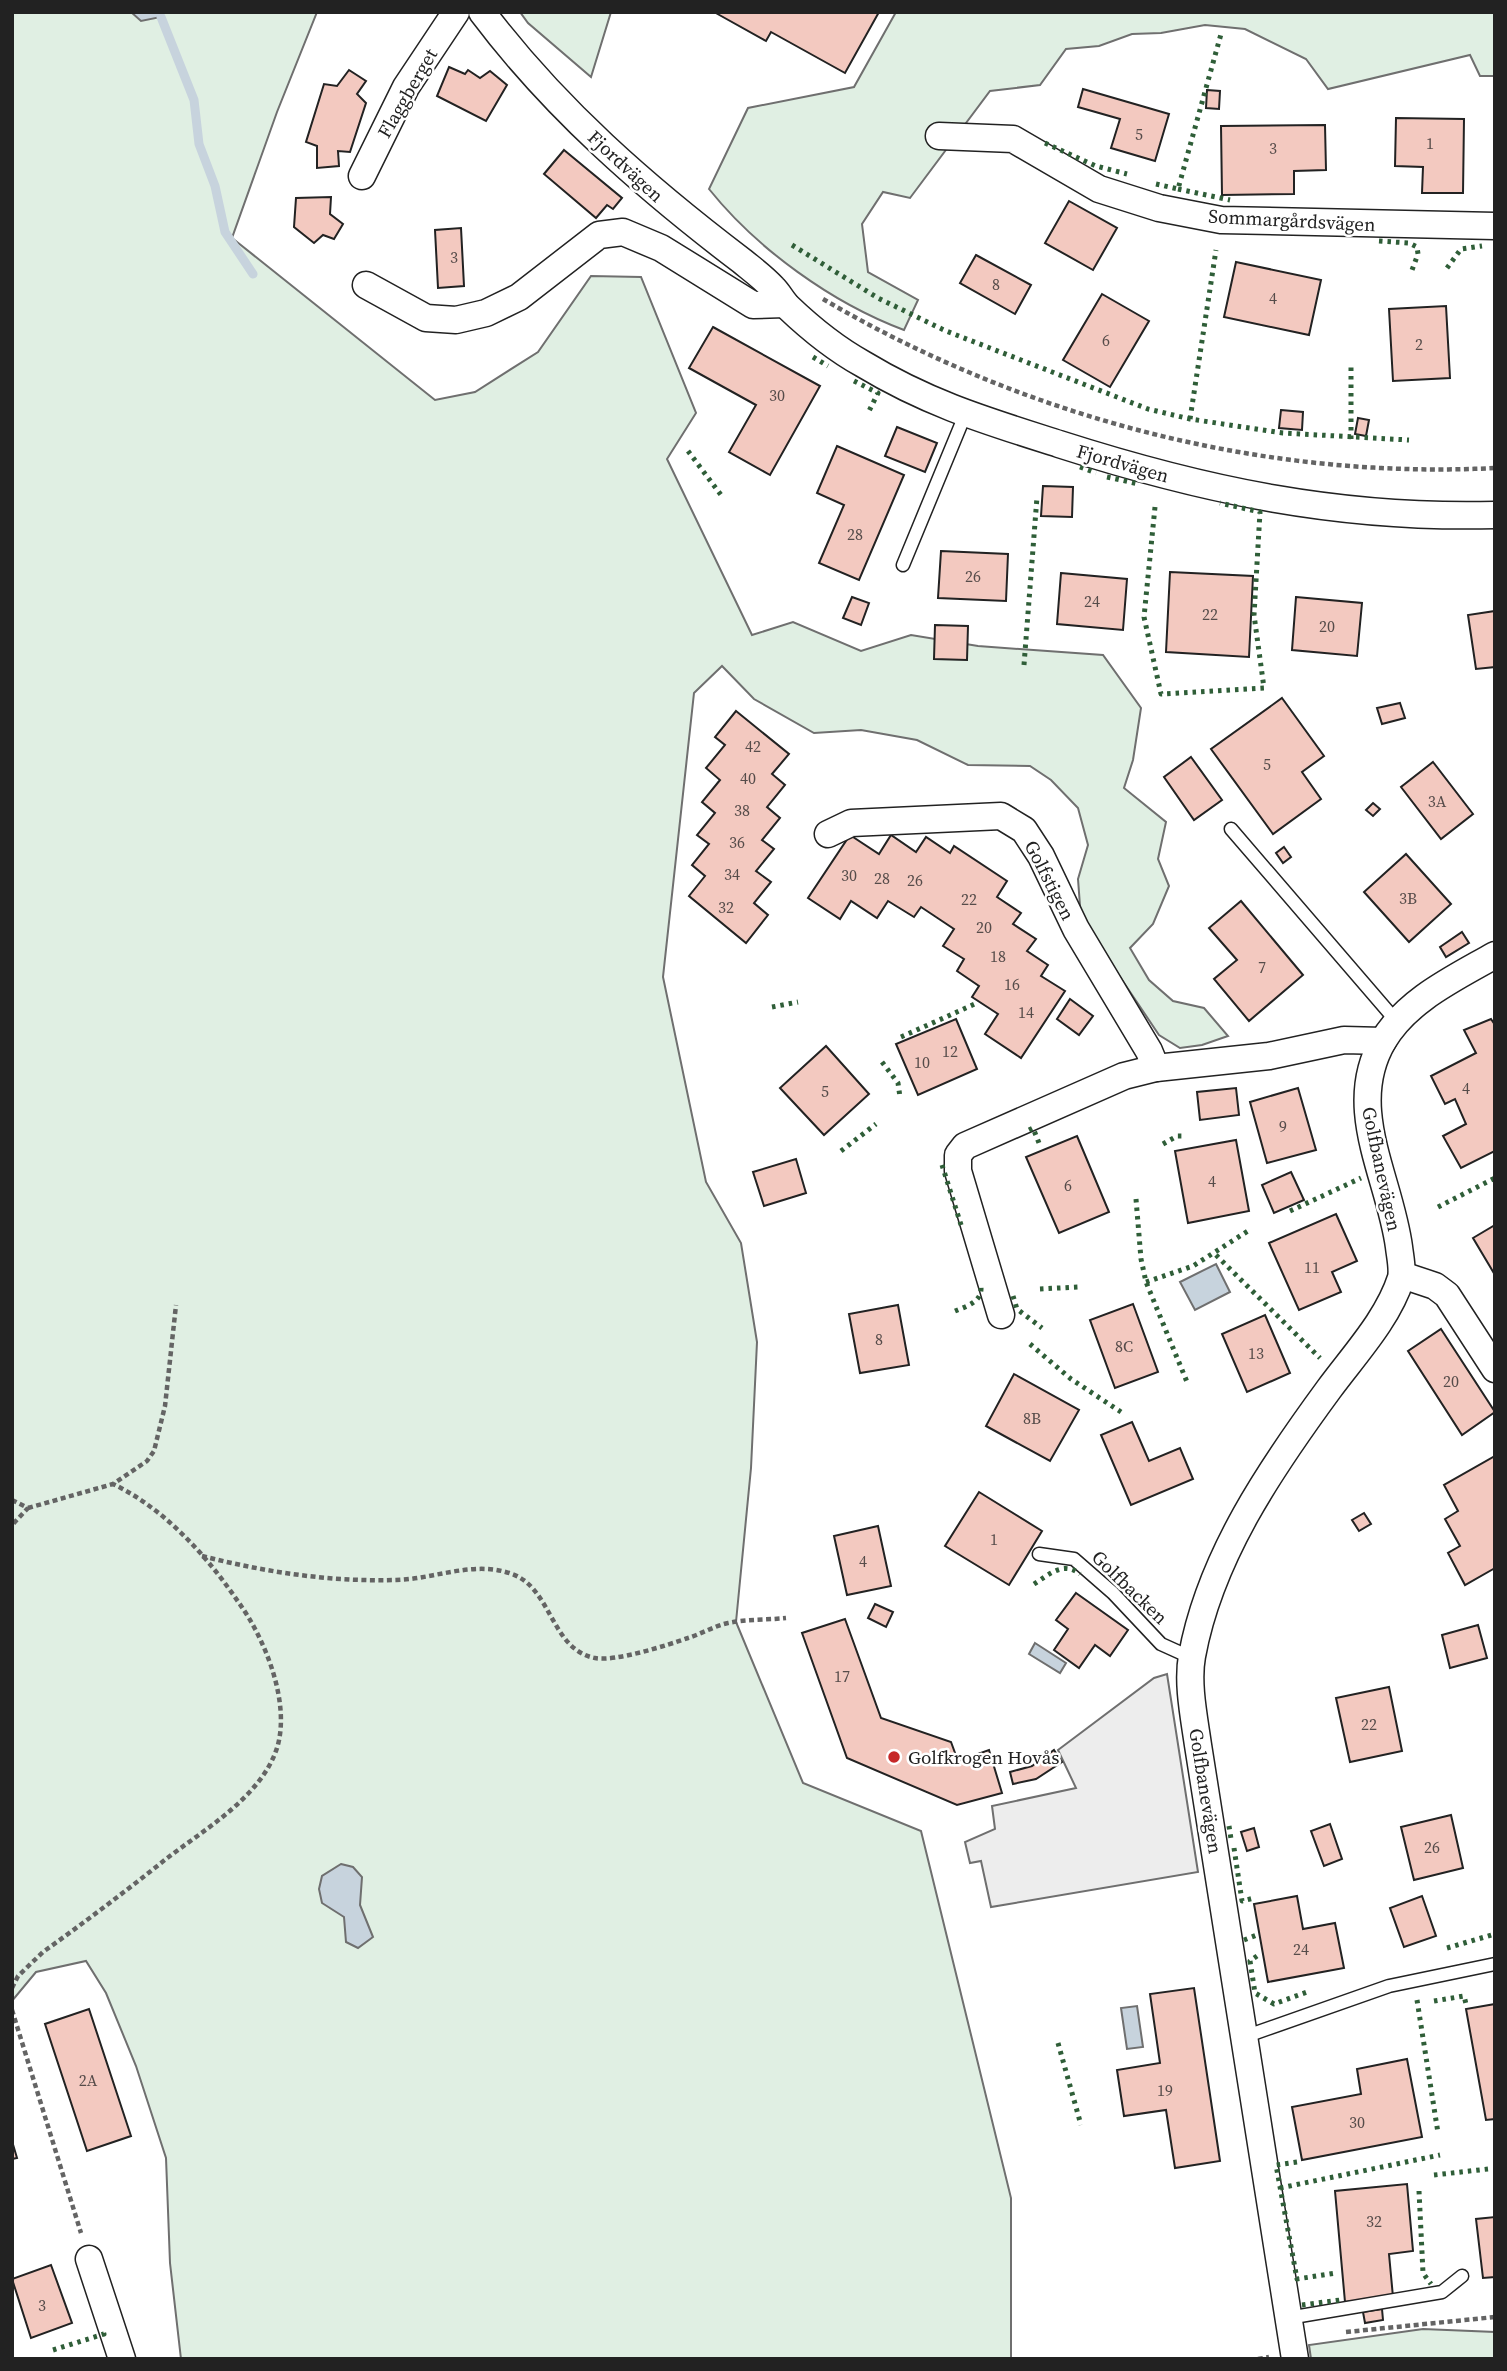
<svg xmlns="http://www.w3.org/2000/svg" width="1507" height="2371" viewBox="0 0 1507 2371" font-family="'Source Serif 4',serif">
<rect width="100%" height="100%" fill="#fff"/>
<g fill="#e0efe3" stroke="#6f6f6f" stroke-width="2">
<polygon points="12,12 317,12 277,112 232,238 435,400 475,392 538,352 591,276 641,277 696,413 667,459 752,635 793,622 861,651 911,635 978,646 1103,655 1141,708 1133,760 1124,788 1166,822 1158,859 1169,886 1153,924 1130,948 1149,980 1173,1001 1204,1008 1228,1036 1202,1045 1180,1048 1159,1035 1081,919 1078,879 1088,845 1078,808 1051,780 1030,766 968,765 917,740 861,730 814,733 754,699 722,666 694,693 663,977 706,1182 741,1243 757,1342 751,1468 736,1622 803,1783 921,1831 1011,2198 1011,2359 181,2359 170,2263 166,2158 136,2066 106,1993 86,1961 36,1972 12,2001"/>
<polygon points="520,12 611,12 591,77 528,23"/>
<path d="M 896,12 L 1495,12 L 1495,76 L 1480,76 L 1470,55 L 1328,89 L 1306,59 L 1245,29 L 1205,25 L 1161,33 L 1132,34 L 1099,46 L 1066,49 L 1040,85 L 990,91 L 910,198 L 883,192 L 862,224 L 868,272 L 918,300 L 904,330 C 832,303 757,249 709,189 L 748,108 L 854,87 Z"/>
<polygon points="1423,2329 1495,2332 1495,2359 1311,2359 1309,2345"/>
</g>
<polygon fill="#ededed" stroke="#6f6f6f" stroke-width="2" points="1167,1674 1198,1872 991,1907 981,1861 970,1863 965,1842 995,1829 992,1806 1076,1788 1058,1750 1154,1678"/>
<g fill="#c7d3dd" stroke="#6f6f6f" stroke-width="2">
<polygon points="131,12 163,12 161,17 141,21"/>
<polygon points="1216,1264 1230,1292 1195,1310 1180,1282"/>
<polygon points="1035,1643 1066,1663 1060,1673 1029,1654"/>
<polygon points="341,1864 353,1867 362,1877 360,1905 373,1937 358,1948 346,1942 344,1917 322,1903 319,1889 322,1876"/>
<polygon points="1137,2006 1143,2047 1127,2049 1121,2008"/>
</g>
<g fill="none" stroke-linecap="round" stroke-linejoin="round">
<polyline stroke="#c7d3dd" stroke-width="9" points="161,17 194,100 199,144 215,186 225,232 253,274"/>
</g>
<g fill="#f3c9c0" stroke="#222" stroke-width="2">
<polygon points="714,12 830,13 879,12 845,73 771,32 766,41"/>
<polygon points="449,67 465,74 468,70 480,78 490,71 507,85 486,121 437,96"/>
<polygon points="349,70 366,81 357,94 366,103 350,152 338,151 339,166 317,168 317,146 306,142 324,84 337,86"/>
<polygon points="1083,89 1169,114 1155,161 1111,148 1120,119 1078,107"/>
<polygon points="1207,90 1220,91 1219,109 1206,108"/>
<polygon points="1396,118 1464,119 1463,193 1422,193 1423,167 1395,166"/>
<polygon points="1325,125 1326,170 1294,171 1294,194 1222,195 1221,126"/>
<polygon points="564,150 622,198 613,209 607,205 596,218 544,174"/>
<polygon points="331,197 330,214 343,224 334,239 323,235 314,243 294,227 296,198"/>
<polygon points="1069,201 1117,228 1093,270 1045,243"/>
<polygon points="461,228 464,286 438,288 435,230"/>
<polygon points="976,255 1031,285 1015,314 960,283"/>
<polygon points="1236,262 1321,280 1309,335 1224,317"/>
<polygon points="1102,294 1149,321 1110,387 1063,360"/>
<polygon points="1446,306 1450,378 1393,381 1389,309"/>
<polygon points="713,327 820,386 770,475 729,452 756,405 689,368"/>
<polygon points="1281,410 1303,412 1302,430 1279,428"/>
<polygon points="1358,418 1369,420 1366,436 1355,434"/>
<polygon points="897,427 937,443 925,472 885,456"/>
<polygon points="837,446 904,475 859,580 819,563 844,505 817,493"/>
<polygon points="1043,486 1073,487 1072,517 1041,516"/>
<polygon points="941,551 1008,554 1006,601 938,598"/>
<polygon points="1170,572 1253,576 1249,657 1166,652"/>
<polygon points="1061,573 1127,579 1123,630 1057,624"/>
<polygon points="852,597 869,603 861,625 843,618"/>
<polygon points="1296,597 1362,603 1357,656 1292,650"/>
<polygon points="1495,611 1495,667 1476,669 1468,615"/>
<polygon points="935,625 968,626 967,660 934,659"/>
<polygon points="1282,698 1324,756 1302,772 1321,799 1273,834 1211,749"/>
<polygon points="1400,703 1405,718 1382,724 1377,708"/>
<polygon points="736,711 789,754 772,774 785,785 767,807 780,818 762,840 774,849 756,871 771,882 754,903 768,915 746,943 689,896 705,876 692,865 709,844 697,835 715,813 702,802 720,780 706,768 725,745 715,737"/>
<polygon points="1191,757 1222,800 1194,820 1164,777"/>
<polygon points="1433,762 1473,814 1441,839 1401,787"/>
<polygon points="1373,803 1380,809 1373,816 1366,810"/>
<polygon points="850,835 879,854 891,835 916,852 926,837 950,853 954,846 1007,881 997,897 1021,913 1013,924 1036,939 1027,951 1048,965 1041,976 1065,991 1021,1058 985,1034 998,1014 972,997 979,986 957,971 964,959 943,946 954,929 921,907 914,917 888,901 877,918 851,901 840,919 808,898"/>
<polygon points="1284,847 1291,857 1283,863 1276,853"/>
<polygon points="1406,854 1451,904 1409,942 1364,892"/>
<polygon points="1241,901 1303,975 1249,1021 1214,979 1237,960 1209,928"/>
<polygon points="1462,932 1469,943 1446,957 1440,947"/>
<polygon points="1070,999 1093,1016 1079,1035 1057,1019"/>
<polygon points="956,1019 977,1069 918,1095 896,1044"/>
<polygon points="1491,1019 1495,1025 1495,1151 1461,1168 1443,1136 1466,1124 1455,1099 1445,1104 1431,1076 1476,1053 1464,1030"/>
<polygon points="826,1046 869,1094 824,1135 780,1088"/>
<polygon points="1236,1088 1239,1115 1200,1120 1197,1092"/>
<polygon points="1298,1088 1316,1150 1267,1163 1250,1102"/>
<polygon points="1077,1136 1109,1212 1059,1233 1026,1157"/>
<polygon points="1236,1140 1249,1211 1188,1223 1175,1151"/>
<polygon points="796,1159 806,1193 764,1206 753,1172"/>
<polygon points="1291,1172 1304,1200 1274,1213 1262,1185"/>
<polygon points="1336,1214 1357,1261 1332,1272 1341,1292 1299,1310 1269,1243"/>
<polygon points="1495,1225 1495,1275 1473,1238"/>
<polygon points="1133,1304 1158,1372 1115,1388 1090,1320"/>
<polygon points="898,1305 909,1365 860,1373 849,1314"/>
<polygon points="1265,1315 1290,1373 1247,1392 1222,1334"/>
<polygon points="1441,1329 1495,1412 1462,1435 1408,1351"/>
<polygon points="1014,1374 1079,1410 1050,1461 986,1426"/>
<polygon points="1132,1422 1149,1461 1180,1448 1193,1479 1131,1505 1101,1435"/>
<polygon points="1495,1456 1495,1568 1465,1585 1448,1553 1460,1546 1445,1519 1458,1511 1444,1485"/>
<polygon points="979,1492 1042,1531 1009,1585 945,1546"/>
<polygon points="1364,1513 1371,1524 1359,1531 1352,1520"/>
<polygon points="878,1526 891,1586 847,1595 834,1536"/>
<polygon points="1076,1593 1128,1630 1110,1656 1095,1645 1079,1668 1054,1650 1068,1629 1056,1620"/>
<polygon points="875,1604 893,1612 886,1627 868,1618"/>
<polygon points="845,1619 881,1718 951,1742 958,1761 989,1750 1002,1793 957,1805 847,1758 802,1633"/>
<polygon points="1478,1625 1487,1658 1450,1668 1442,1635"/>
<polygon points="1389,1687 1402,1751 1350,1762 1336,1698"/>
<polygon points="1054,1750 1062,1762 1036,1779 1013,1784 1010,1772 1032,1766"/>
<polygon points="1451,1815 1463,1868 1414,1880 1401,1827"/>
<polygon points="1330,1824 1342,1859 1324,1866 1311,1831"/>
<polygon points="1254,1828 1259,1847 1247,1851 1241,1832"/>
<polygon points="1297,1896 1303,1929 1335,1923 1344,1968 1268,1982 1254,1904"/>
<polygon points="1422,1896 1436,1936 1404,1947 1390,1908"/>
<polygon points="1194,1988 1220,2161 1175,2168 1166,2110 1124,2116 1117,2070 1160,2063 1150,1994"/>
<polygon points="1495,2004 1495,2119 1486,2120 1466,2009"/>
<polygon points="89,2009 131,2136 87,2151 45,2024"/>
<polygon points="1407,2059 1422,2137 1302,2160 1292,2107 1361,2094 1357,2069"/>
<polygon points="12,2141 17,2158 12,2159"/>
<polygon points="1407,2184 1413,2251 1389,2254 1393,2297 1345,2302 1335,2191"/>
<polygon points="1495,2217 1495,2277 1483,2278 1476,2219"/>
<polygon points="51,2265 72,2323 31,2338 12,2279"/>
<polygon points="1382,2309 1383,2320 1365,2323 1363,2312"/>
</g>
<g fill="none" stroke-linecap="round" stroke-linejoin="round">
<g stroke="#222" stroke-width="15">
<g id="lane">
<polyline points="903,565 965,415"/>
<polyline points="1231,829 1398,1023"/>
<polyline points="1039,1554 1074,1559 1113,1593 1161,1644 1192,1658"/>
<polyline points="1244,2037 1389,1986 1495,1964"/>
<polyline points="1288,2318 1442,2292 1462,2276"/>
</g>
</g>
<g stroke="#222" stroke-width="29">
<g id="street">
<path d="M 482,12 C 555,109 646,188 742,261 C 753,270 764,278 773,288 C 779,294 782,301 788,307 C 810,328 836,349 863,364 C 929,404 987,421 1059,444 C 1206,491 1340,519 1495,515"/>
<polyline points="939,136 1013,139 1099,189 1159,208 1221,220 1495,226"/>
<polyline points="362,176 406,87 456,12"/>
<polyline points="366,285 426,318 456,320 486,313 519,297 599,235 623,232 661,248 753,305 785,304"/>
<polyline points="828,834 851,823 1001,816 1024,830 1041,856 1076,929 1149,1051 1156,1068"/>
<polyline points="1402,1275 1435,1286 1447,1295 1495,1369"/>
<polyline points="1001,1315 958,1171 958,1155 965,1146 1124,1076 1156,1068 1269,1056 1344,1040 1383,1041"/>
<polyline points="89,2259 122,2359"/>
<path d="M 1295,2359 L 1198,1745 C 1194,1717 1187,1683 1192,1656 C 1210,1557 1271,1468 1329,1389 C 1354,1355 1388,1319 1401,1278 C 1403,1269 1400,1256 1399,1247 C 1390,1178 1344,1108 1383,1041 C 1407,1000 1455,978 1495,955"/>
</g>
</g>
<g stroke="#646464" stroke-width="4.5" stroke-dasharray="5 3.5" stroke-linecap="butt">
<path d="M 823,299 C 1024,417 1261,480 1495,468"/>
<polyline points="12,1500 28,1508 12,1525"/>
<polyline points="28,1508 113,1484 147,1461 154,1451 165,1406 176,1305"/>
<path d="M 202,1556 C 265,1572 330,1582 396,1580 C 435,1579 474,1560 512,1574 C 552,1588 551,1650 595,1658 C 615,1662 668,1645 688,1638 C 701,1634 714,1626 728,1623 C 747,1619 767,1620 786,1618"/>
<path d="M 12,1988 L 18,1976 L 43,1952 C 85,1922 126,1891 166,1859 C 205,1829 261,1797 277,1748 C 291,1703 265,1639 239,1603 C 207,1556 165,1509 113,1484"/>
<polyline points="12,2010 81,2233"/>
<polyline points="1346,2332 1495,2317"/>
<polyline points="1258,2359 1269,2357"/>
</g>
<use href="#lane" stroke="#fff" stroke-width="12"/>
<use href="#street" stroke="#fff" stroke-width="26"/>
<g stroke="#2f5e38" stroke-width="5" stroke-dasharray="3.5 5" stroke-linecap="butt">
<polyline points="1045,143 1096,166 1127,174"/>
<polyline points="1156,184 1178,189 1221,34"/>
<polyline points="1178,189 1230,200"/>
<polyline points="1379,241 1409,243 1417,247 1418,254 1412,270"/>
<polyline points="792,245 878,298 946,331 1148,409 1190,419 1283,433 1409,440"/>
<polyline points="1447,268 1461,249 1482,246"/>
<polyline points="813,357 828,366"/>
<polyline points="854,381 878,393 869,411"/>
<polyline points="1190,419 1216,250"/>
<polyline points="1351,439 1351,364"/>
<polyline points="688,451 721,495"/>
<polyline points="1080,467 1096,473"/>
<polyline points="1107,477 1139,484"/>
<polyline points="1155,507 1144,617 1161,694 1264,688 1254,615 1260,512 1220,503"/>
<polyline points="1024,665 1037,497"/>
<polyline points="772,1007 798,1002"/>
<polyline points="901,1037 977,1003"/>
<polyline points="882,1062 898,1083 900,1097"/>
<polyline points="1029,1130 1033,1128 1039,1143"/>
<polyline points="1163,1144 1177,1136 1186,1136"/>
<polyline points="841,1151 876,1124"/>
<polyline points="942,1165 962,1228"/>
<polyline points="1136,1199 1141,1259 1146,1282 1187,1382"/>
<polyline points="1438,1207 1495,1178"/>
<polyline points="1290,1211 1361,1178"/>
<polyline points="1216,1255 1320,1358"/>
<polyline points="1146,1282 1193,1266 1251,1229"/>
<polyline points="1040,1289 1078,1287"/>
<polyline points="1013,1296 1017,1309 1042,1328"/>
<path d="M 955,1311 C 967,1306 982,1302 981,1287"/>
<polyline points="1030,1344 1071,1379 1121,1412"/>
<path d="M 1034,1584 C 1050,1574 1063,1561 1080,1574"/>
<polyline points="1229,1826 1231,1839"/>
<polyline points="1234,1848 1242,1901 1254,1898"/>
<polyline points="1244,1940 1257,1935"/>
<polyline points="1447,1948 1495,1934"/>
<polyline points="1257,1956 1250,1961 1255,1993 1274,2004 1307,1992"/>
<polyline points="1417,2000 1438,2133"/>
<polyline points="1434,2001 1464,1996 1466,2004"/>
<polyline points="1058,2043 1081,2125"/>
<polyline points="1297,2162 1276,2165 1297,2279 1336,2273"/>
<polyline points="1434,2175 1488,2169"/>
<polyline points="1280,2188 1440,2155"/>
<polyline points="1419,2191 1423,2273 1431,2284"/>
<polyline points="1302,2305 1340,2300"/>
<polyline points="53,2350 104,2334 103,2331"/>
</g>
</g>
<circle fill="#c62828" stroke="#fff" stroke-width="2.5" cx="894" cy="1757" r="7"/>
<g text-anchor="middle" stroke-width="5" stroke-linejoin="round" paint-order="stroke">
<g font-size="16" fill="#564c4a">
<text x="1139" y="140">5</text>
<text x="1430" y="149">1</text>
<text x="1273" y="154">3</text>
<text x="454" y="263">3</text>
<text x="996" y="290">8</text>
<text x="1273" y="304">4</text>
<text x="1106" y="346">6</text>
<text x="1419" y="350">2</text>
<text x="777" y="401">30</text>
<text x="855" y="540">28</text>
<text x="973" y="582">26</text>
<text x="1092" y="607">24</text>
<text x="1210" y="620">22</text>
<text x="1327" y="632">20</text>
<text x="753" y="752">42</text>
<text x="1267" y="770">5</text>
<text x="748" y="784">40</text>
<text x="1437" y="807">3A</text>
<text x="742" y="816">38</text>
<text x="737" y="848">36</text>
<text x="732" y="880">34</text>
<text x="849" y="881">30</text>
<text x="882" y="884">28</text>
<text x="915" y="886">26</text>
<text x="1408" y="904">3B</text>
<text x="969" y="905">22</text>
<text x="726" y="913">32</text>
<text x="984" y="933">20</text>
<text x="998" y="962">18</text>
<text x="1262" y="973">7</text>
<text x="1012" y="990">16</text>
<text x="1026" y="1018">14</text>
<text x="950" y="1057">12</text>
<text x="922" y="1068">10</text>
<text x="1466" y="1094">4</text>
<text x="825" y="1097">5</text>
<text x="1283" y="1132">9</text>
<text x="1212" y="1187">4</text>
<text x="1068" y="1191">6</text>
<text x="1312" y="1273">11</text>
<text x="879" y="1345">8</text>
<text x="1124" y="1352">8C</text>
<text x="1256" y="1359">13</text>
<text x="1451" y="1387">20</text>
<text x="1032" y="1424">8B</text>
<text x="994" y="1545">1</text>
<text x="863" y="1567">4</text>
<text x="842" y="1682">17</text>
<text x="1369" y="1730">22</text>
<text x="1432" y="1853">26</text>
<text x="1301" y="1955">24</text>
<text x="88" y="2086">2A</text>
<text x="1165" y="2096">19</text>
<text x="1357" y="2128">30</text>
<text x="1374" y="2227">32</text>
<text x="42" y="2311">3</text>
</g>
<g font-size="19" fill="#222" stroke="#fff">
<text transform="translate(407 93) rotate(-60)" y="7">Flaggberget</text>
<text transform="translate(626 166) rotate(43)" y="7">Fjordvägen</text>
<text transform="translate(1292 220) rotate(3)" y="7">Sommargårdsvägen</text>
<text transform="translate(1123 463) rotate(16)" y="7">Fjordvägen</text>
<text transform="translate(1050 880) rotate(63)" y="7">Golfstigen</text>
<text transform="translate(1382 1169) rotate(78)" y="7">Golfbanevägen</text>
<text transform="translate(1130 1587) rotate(44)" y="7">Golfbacken</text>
<text transform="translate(1206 1791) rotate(81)" y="7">Golfbanevägen</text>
</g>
<g font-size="19" fill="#222" stroke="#fff" text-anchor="start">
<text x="908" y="1764">Golfkrogen Hovås</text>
</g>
</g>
<rect width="1507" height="2371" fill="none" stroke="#222222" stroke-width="28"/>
</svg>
